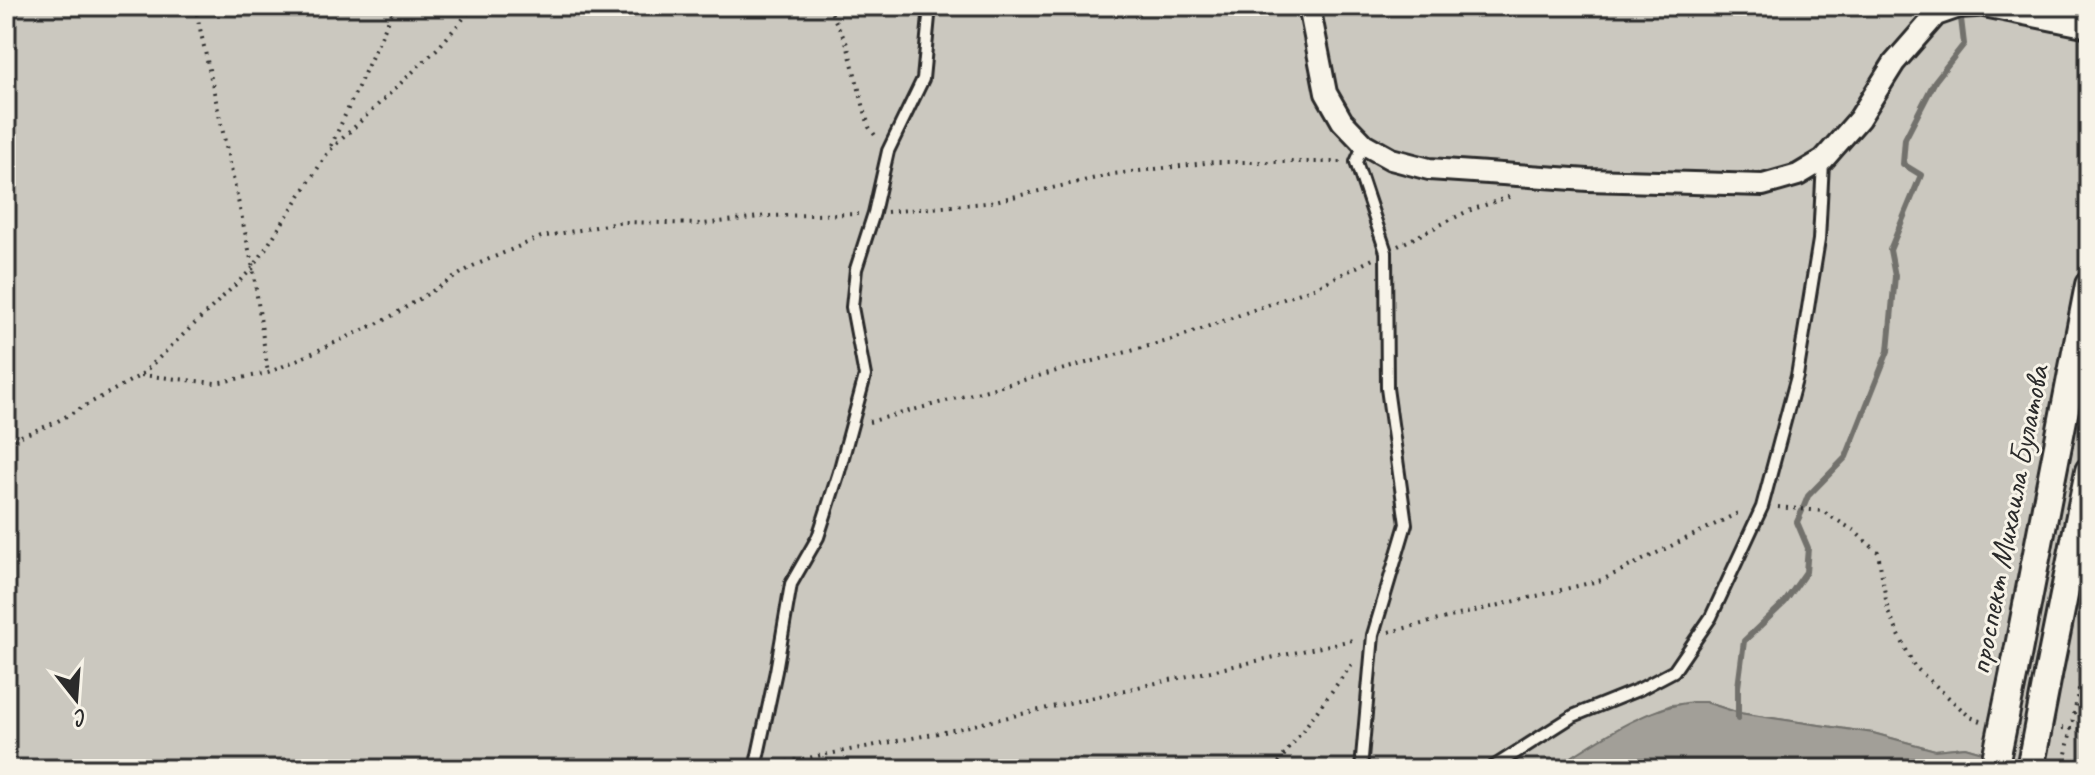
<svg xmlns="http://www.w3.org/2000/svg" width="2095" height="775" viewBox="0 0 2095 775" font-family="Caveat,sans-serif">
<rect width="100%" height="100%" fill="#ebe7dd"/>
<filter id="ink" filterUnits="userSpaceOnUse"><feTurbulence type="fractalNoise" baseFrequency=".0125" numOctaves="2"/><feDisplacementMap in="SourceGraphic" scale="16" xChannelSelector="R" yChannelSelector="G"/><feConvolveMatrix kernelMatrix="1 2 1 2 8 2 1 2 1" color-interpolation-filters="sRGB"/></filter>
<g filter="url(#ink)">
<polygon fill="#cbc8bf" stroke="#7b7a75" stroke-width="2" points="6,6 2089,6 2089,769 2041,769 1965,747 1935,750 1873,733 1739,713 1705,702 1671,705 1645,716 1622,727 1552,769 6,769"/>
<path fill="#a29f98" stroke="#72716c" stroke-width="2" d="M 1692,702 L 1705,702 L 1739,713 L 1873,733 L 1935,750 L 1965,747 L 2041,769 L 1552,769 C 1595,743 1641,708 1692,702 Z"/>
<g fill="none" stroke-linecap="round" stroke-linejoin="round">
<g stroke="#72716c" stroke-width="6">
<polyline points="1804,506 1808,496 1846,457 1888,351 1895,276 1890,250 1921,175 1903,164 1905,139 1935,81 1964,44 1960,10"/>
<polyline points="1738,719 1738,687 1744,641 1785,602 1806,572 1808,548 1797,522 1802,511"/>
</g>
<g stroke="#2b2b2b" stroke-width="16">
<g id="service">
<polyline points="755,769 776,671 791,584 818,537 839,472 865,376 852,307 856,269 874,213 888,151 923,79 930,6"/>
<polyline points="1361,769 1373,635 1406,524 1387,388 1386,252 1356,162 1364,144"/>
<polyline points="1490,769 1573,716 1640,689 1674,671 1711,617 1762,507 1797,376 1819,240 1823,162"/>
</g>
</g>
<g stroke="#2b2b2b" stroke-width="26">
<g id="minor">
<polyline points="1309,6 1326,93 1342,121 1364,144 1391,159 1429,169 1588,180 1763,185 1798,175 1823,160 1859,119 1894,63 1936,15 1959,7 1976,6"/>
<polyline points="1984,6 2089,27"/>
</g>
</g>
<g stroke="#2b2b2b" stroke-width="32">
<g id="tertiary">
<polyline points="2014,672 2089,285"/>
<polyline points="2048,675 2089,471"/>
</g>
</g>
<g stroke="#2b2b2b" stroke-width="4" stroke-dasharray="2 6" stroke-linecap="butt">
<polyline points="195,6 253,268 268,373"/>
<polyline points="828,6 847,44 869,127 877,138"/>
<polyline points="331,146 395,6"/>
<polyline points="887,212 986,203 1114,174 1214,162 1342,162"/>
<polyline points="1398,246 1468,211 1511,196"/>
<polyline points="141,375 215,383 268,373 385,320 473,266 541,237 623,222 704,224 767,216 858,214"/>
<polyline points="869,422 1171,340 1314,288 1373,259"/>
<polyline points="6,442 54,423 141,375 253,268 329,151 439,47 474,6"/>
<polyline points="1778,507 1822,511 1853,530 1878,552 1888,612 1914,666 1970,717 1981,721"/>
<polyline points="1389,632 1602,580 1742,511"/>
<polyline points="2081,679 2089,638"/>
<polyline points="2062,728 2089,731"/>
<polyline points="771,765 944,732 1138,687 1357,639"/>
<polyline points="1274,769 1355,660"/>
</g>
<use href="#service" stroke="#f7f3e8" stroke-width="10"/>
<use href="#minor" stroke="#f7f3e8" stroke-width="20"/>
<use href="#tertiary" stroke="#f7f3e8" stroke-width="26"/>
<g stroke="#2b2b2b" stroke-width="32" stroke-linecap="butt">
<g id="tertiary-bridge">
<polyline points="1994,769 2014,672"/>
<polyline points="2030,769 2048,675"/>
</g>
</g>
<polyline stroke="#2b2b2b" stroke-width="4" stroke-dasharray="2 6" stroke-linecap="butt" points="2063,769 2081,679"/>
<use href="#tertiary-bridge" stroke="#f7f3e8" stroke-width="26"/>
</g>
</g>
<g text-anchor="middle" stroke-width="6" stroke-linejoin="round" paint-order="stroke">
<g font-size="32" fill="#2b2b2b" stroke="#f7f3e8">
<text transform="translate(2008 520) rotate(-79)" y="11">проспект Михаила Булатова</text>
</g>
</g>
<rect width="2095" height="775" fill="none" stroke="#f7f3e8" stroke-width="32"/>
<rect x="16" y="16" width="2063" height="743" fill="none" stroke="#2b2b2b" stroke-width="3" filter="url(#ink)"/>
<g transform="translate(76 699) rotate(163)" stroke="#f7f3e8" stroke-width="6" paint-order="stroke">
<path d="M0-6L14 30L0 20L-14 30Z" fill="#2b2b2b"/>
<text y="-12" font-size="22" font-weight="bold" text-anchor="middle" fill="#2b2b2b">С</text>
</g>
</svg>
